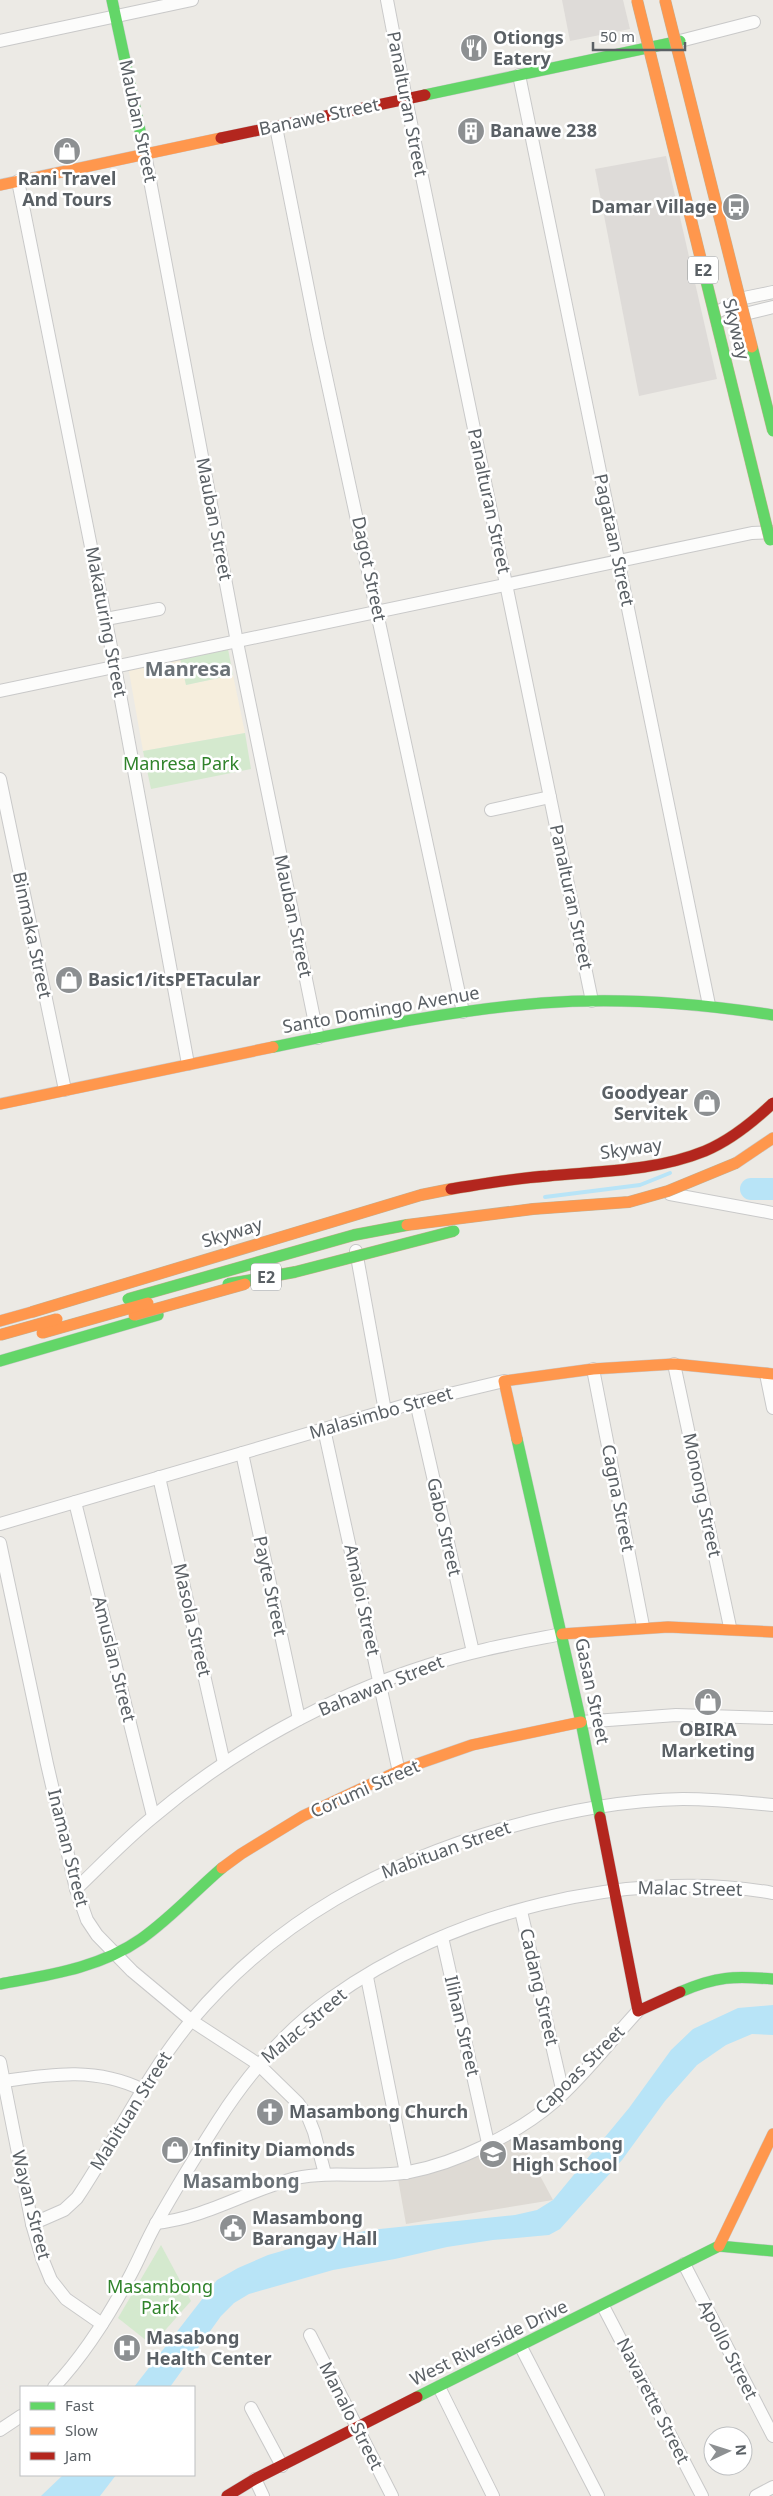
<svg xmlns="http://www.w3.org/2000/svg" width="773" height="2496" viewBox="0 0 773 2496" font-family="'Noto Sans',sans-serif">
<rect width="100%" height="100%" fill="#eceae5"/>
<polygon fill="#f6eedd" points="179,654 186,685 233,675 245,733 143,751 128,666"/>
<g fill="#dedbd8">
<polygon points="562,0 623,0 630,29 570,41"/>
<polygon points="666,156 717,379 639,396 595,169"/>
</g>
<polygon fill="#dedad4" points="515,2129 553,2200 406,2224 398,2179"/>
<g fill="#d4e9ce">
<polygon points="227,644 233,675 186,685 179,654"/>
<polygon points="245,733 251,769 151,789 143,751"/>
<polygon points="161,2245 191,2301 152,2345 118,2318"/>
</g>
<g fill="#b8e4f7">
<polygon points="773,2005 773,2035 752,2034 726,2045 697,2065 665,2101 622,2160 560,2229 549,2235 493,2240 447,2247 395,2259 333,2270 249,2294 234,2303 221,2316 170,2387 134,2387 217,2280 238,2268 268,2255 313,2242 370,2230 515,2215 537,2210 553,2200 629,2108 671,2050 693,2029 738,2008"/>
<polygon points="63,2475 116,2475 100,2496 41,2496"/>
</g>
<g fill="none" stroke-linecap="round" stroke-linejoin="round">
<polyline stroke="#b8e4f7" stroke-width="4" points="545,1197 640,1185 670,1173"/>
<polyline stroke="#b8e4f7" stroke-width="22" points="751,1189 773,1189"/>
<g stroke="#c9c9c9" stroke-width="14">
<g id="street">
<polyline points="387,0 406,99 592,1001"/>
<polyline points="0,41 192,0"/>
<polyline points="680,41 754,22"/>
<polyline points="519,75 709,1005"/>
<polyline points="276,127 318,339 463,1012"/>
<polyline points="145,154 237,642 318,1038"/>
<polyline points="18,181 115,667 188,1064"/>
<polyline points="719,311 744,298 773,292"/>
<polyline points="739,312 749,313 773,307"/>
<polyline points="106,619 159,609"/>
<polyline points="0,691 752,533 773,532"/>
<polyline points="0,779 65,1090"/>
<polyline points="491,810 550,797"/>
<polyline points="670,1194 773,1213"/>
<polyline points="356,1251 385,1411"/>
<polyline points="674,1364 730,1627"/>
<polyline points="593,1369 643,1626"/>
<polyline points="766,1374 773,1408"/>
<polyline points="416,1402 473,1652"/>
<polyline points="324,1429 399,1772"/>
<polyline points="242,1453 299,1719"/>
<polyline points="159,1477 224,1763"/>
<polyline points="75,1502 153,1816"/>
<polyline points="0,1524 416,1402 504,1381"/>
<polyline points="0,1543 47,1764 76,1889 87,1920 97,1935 132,1971 192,2021 258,2064 298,2103 308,2117 314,2132 325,2174"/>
<polyline points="581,1722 676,1715 773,1718"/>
<path d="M 76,1889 C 101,1865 126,1839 153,1817 C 232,1750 328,1697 426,1666 C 470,1651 516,1643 562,1634"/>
<polyline points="521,1911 563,2093"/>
<polyline points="442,1937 488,2143"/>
<polyline points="367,1977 406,2173"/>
<polyline points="0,2062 32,2224 42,2258 51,2280 66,2299 102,2324"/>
<path d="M 4,2081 C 52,2074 97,2067 143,2090"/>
<path d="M 156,2223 C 206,2218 248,2190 296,2178 C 333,2170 372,2179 409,2172 C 457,2163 517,2134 554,2102 C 585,2075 610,2041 638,2011"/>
<path d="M 32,2224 L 64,2210 L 77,2198 C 116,2140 146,2075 191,2021 C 277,1919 383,1863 509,1827 C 566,1811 624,1800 683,1799 C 713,1799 743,1802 773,1805"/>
<polyline points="684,2264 773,2436"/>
<polyline points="603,2306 702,2496"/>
<polyline points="310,2335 392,2496"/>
<polyline points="521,2347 598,2496"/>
<path d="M 54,2387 C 85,2354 110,2314 131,2274 C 140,2257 147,2239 157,2222 C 176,2188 197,2154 218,2121 C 248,2074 285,2031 330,1999 C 449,1913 628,1867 773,1893"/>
<polyline points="439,2387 493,2496"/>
<polyline points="251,2408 282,2466"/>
<polyline points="0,2430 21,2416"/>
<polyline points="255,2479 263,2496"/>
<polyline points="756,2496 773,2487"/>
</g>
</g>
<g stroke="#c9c9c9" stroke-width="12">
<g id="fast">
<polyline points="112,0 145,154"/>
<polyline points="425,95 680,41"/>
<path d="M 273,1047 C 361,1029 452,1010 542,1003 C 619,997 697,1003 773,1015"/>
<polyline points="0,1361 158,1315"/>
<polyline points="517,1439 581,1722 600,1817"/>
<path d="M 0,1984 C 48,1975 100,1968 141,1939 C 171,1918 195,1891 222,1868"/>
<path d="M 680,1992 C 717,1976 734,1976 773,1979"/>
<polyline points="417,2397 719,2246 773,2251"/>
</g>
</g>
<g stroke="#c9c9c9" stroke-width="12">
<g id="slow">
<polyline points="0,185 221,138"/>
<polyline points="0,1104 273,1047"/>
<polyline points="736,1163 773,1138"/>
<polyline points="0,1321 32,1312"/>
<polyline points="517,1439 504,1381 593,1369 674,1364 773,1374"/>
<polyline points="562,1634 668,1627 773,1632"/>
<polyline points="222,1868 241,1854 303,1816 403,1769 472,1745 581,1722"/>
<polyline points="719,2246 773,2134"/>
</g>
</g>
<g stroke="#c9c9c9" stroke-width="12">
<g id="jam">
<polyline points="221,138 425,95"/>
<polyline points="600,1817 638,2011 680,1992"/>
<polyline points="227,2496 255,2479 417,2397"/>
</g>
</g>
<use href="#street" stroke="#fcfcfb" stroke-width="12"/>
<use href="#fast" stroke="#63d668" stroke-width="11"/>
<use href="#slow" stroke="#ff974d" stroke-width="11"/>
<use href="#jam" stroke="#b3261e" stroke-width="11"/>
<g stroke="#c4af92" stroke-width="12" stroke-linecap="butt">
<g id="fast-bridge">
<polyline points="704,272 770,540"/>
<polyline points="752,347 773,431"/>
<polyline points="228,1284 295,1272 454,1231"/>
<polyline points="128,1299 354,1235 407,1225"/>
</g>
</g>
<g stroke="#c4af92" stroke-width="12" stroke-linecap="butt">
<g id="slow-bridge">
<polyline points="637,0 704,272"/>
<polyline points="665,0 752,347"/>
<polyline points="407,1225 533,1209 629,1202 668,1191 736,1163"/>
<polyline points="32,1312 421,1195 451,1189"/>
<polyline points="134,1315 245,1284"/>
<polyline points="42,1333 148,1303"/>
<polyline points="0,1335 57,1319"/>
</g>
</g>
<g stroke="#c4af92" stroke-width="12" stroke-linecap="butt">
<path id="jam-bridge" d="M 451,1189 C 483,1184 516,1178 548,1176 C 601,1171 656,1171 705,1151 C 731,1140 753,1122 773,1103"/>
</g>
<use href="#fast-bridge" stroke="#63d668" stroke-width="11"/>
<use href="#slow-bridge" stroke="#ff974d" stroke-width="11"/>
<use href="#jam-bridge" stroke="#b3261e" stroke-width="11"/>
</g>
<defs>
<g id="restaurant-disc" transform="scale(1.4375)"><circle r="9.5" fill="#8d9092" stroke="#fff"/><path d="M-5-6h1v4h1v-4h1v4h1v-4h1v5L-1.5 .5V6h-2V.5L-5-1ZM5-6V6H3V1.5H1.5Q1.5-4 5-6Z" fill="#fff"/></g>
<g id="building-disc" transform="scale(1.4375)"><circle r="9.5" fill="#8d9092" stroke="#fff"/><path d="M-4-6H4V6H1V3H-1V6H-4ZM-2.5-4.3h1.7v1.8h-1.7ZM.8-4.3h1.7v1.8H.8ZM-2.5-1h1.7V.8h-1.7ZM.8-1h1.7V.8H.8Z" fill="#fff"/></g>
<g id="shop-disc" transform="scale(1.4375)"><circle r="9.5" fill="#8d9092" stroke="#fff"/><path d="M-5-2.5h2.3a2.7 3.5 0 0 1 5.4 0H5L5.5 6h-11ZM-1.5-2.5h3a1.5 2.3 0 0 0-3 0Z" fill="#fff"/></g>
<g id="bus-disc" transform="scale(1.4375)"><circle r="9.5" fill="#8d9092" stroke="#fff"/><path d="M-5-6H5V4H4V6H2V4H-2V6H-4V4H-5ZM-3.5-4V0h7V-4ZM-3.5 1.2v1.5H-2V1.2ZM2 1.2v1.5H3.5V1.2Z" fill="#fff"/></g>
<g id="church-disc" transform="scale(1.4375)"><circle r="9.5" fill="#8d9092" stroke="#fff"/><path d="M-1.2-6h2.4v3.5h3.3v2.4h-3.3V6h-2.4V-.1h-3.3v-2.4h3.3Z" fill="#fff"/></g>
<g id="school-disc" transform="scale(1.4375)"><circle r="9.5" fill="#8d9092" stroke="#fff"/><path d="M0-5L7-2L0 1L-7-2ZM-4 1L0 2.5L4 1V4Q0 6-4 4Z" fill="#fff"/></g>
<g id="civic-disc" transform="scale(1.4375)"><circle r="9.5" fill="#8d9092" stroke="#fff"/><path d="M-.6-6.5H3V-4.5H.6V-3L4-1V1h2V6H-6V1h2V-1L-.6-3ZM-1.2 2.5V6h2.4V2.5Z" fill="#fff"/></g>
<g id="hospital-disc" transform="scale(1.4375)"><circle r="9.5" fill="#8d9092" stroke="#fff"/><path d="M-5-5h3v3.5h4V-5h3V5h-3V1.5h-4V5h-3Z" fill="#fff"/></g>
</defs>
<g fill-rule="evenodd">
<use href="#restaurant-disc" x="474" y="48"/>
<use href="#building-disc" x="471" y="131"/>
<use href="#shop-disc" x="67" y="151"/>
<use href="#bus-disc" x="736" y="207"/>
<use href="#shop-disc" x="69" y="980"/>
<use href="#shop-disc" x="707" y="1103"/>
<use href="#shop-disc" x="708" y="1702"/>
<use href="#church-disc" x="270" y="2112"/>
<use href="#shop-disc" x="175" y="2150"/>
<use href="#school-disc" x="493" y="2154"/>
<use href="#civic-disc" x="233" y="2228"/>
<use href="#hospital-disc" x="127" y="2348"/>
</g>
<g text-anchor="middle" stroke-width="5" stroke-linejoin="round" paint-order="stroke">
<g fill="#fff" stroke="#8c9093" stroke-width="1">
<rect x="688" y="256.5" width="30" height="27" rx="4"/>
<rect x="251" y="1263.5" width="30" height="27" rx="4"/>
</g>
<g font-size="16" font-weight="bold" fill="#5a6065">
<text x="703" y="276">E2</text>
<text x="266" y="1283">E2</text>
</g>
<g font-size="18" font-weight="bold" fill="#5a6065" stroke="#fff" text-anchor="start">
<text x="493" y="44">Otiongs<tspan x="493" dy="21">Eatery</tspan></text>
<text x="490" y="137">Banawe 238</text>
<text x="67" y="185" text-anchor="middle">Rani Travel<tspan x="67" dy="21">And Tours</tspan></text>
<text x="717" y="213" text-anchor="end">Damar Village</text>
<text x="88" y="986">Basic1/itsPETacular</text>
<text x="688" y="1099" text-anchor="end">Goodyear<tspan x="688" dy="21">Servitek</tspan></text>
<text x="708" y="1736" text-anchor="middle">OBIRA<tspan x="708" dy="21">Marketing</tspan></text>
<text x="289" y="2118">Masambong Church</text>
<text x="512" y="2150">Masambong<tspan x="512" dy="21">High School</tspan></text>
<text x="194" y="2156">Infinity Diamonds</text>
<text x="252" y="2224">Masambong<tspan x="252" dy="21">Barangay Hall</tspan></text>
<text x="146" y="2344">Masabong<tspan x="146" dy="21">Health Center</tspan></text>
</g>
<g font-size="18" fill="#5a6065" stroke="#fff">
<text transform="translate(407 104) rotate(79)" y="6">Panalturan Street</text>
<text transform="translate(319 117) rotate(-12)" y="6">Banawe Street</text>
<text transform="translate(138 121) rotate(78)" y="6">Mauban Street</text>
<text transform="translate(736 329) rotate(76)" y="6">Skyway</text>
<text transform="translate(489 501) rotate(78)" y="6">Panalturan Street</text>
<text transform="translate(214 519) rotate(79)" y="6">Mauban Street</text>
<text transform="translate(614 540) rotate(78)" y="6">Pagataan Street</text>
<text transform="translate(369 569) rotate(78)" y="6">Dagot Street</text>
<text transform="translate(106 622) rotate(79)" y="6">Makaturing Street</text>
<text transform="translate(571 897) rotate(78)" y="6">Panalturan Street</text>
<text transform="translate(293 916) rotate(78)" y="6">Mauban Street</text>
<text transform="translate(32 935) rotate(78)" y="6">Binmaka Street</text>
<text transform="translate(381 1010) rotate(-10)" y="6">Santo Domingo Avenue</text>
<text transform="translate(631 1149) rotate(-8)" y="6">Skyway</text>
<text transform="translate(232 1233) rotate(-17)" y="6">Skyway</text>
<text transform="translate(381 1413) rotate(-16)" y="6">Malasimbo Street</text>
<text transform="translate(702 1495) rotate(78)" y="6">Monong Street</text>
<text transform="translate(618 1498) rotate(79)" y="6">Cagna Street</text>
<text transform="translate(444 1527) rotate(77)" y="6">Gabo Street</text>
<text transform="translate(270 1586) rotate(78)" y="6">Payte Street</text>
<text transform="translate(362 1600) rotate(78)" y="6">Amaloi Street</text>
<text transform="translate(192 1620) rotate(77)" y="6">Masola Street</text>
<text transform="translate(114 1659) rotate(76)" y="6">Amuslan Street</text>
<text transform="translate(381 1686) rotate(-22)" y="6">Bahawan Street</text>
<text transform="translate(592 1691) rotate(78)" y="6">Gasan Street</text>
<text transform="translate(365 1789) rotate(-24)" y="6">Corumi Street</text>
<text transform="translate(68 1848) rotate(76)" y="6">Inaman Street</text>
<text transform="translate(446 1850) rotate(-20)" y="6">Mabituan Street</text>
<text transform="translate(690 1889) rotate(1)" y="6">Malac Street</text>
<text transform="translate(539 1987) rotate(77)" y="6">Cadang Street</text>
<text transform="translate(304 2026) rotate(-40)" y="6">Malac Street</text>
<text transform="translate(462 2026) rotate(77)" y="6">Ilihan Street</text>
<text transform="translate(580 2070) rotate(-45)" y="6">Capoas Street</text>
<text transform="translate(131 2111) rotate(-58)" y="6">Mabituan Street</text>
<text transform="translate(31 2205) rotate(76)" y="6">Wayan Street</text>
<text transform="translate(489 2343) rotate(-26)" y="6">West Riverside Drive</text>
<text transform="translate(728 2350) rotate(63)" y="6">Apollo Street</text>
<text transform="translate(653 2401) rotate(63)" y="6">Navarette Street</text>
<text transform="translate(351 2416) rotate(63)" y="6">Manalo Street</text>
</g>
<g font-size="18" fill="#30832b" stroke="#fff">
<text x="181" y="770">Manresa Park</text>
<text x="160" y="2293">Masambong<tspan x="160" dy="21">Park</tspan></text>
</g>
<g font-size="19" font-weight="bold" fill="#6b7277" stroke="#fff">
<text x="241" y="2188">Masambong</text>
</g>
<g font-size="20" font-weight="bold" fill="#6b7277" stroke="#fff">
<text x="188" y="676">Manresa</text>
</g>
</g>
<rect x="20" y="2386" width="175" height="90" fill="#ffffff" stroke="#bdbfc1"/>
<rect x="30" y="2402" width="25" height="8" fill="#63d668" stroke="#bdbfc1"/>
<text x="65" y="2411" font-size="15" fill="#5a6065">Fast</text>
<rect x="30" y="2427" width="25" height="8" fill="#ff974d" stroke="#bdbfc1"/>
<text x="65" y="2436" font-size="15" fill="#5a6065">Slow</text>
<rect x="30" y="2452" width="25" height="8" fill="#b3261e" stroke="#bdbfc1"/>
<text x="65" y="2461" font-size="15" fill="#5a6065">Jam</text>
<g transform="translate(728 2451) rotate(86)"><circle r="24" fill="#ffffff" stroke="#bdbfc1"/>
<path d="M0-4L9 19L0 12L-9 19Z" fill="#8d9092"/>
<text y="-8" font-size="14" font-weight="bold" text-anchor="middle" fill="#5a6065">N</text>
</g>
<path d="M593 42v8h92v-8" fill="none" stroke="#5a6065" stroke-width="2.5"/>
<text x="600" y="42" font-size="15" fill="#5a6065" stroke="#ffffff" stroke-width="4" paint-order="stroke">50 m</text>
</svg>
